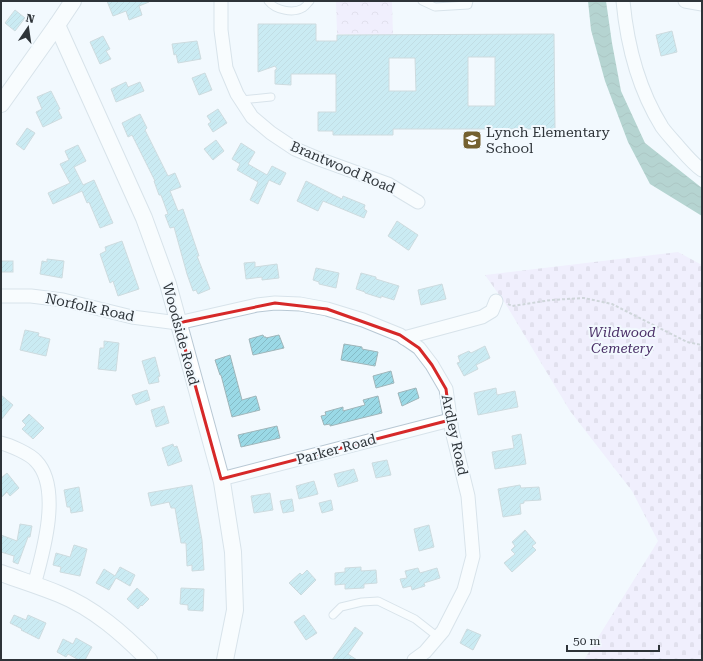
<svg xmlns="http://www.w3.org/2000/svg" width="703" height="661" viewBox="0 0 703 661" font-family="'Roboto Serif',serif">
<defs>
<pattern id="cemetery-stones" width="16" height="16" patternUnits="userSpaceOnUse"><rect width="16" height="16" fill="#ede2fd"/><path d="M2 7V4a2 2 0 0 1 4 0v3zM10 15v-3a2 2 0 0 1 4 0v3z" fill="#ccc2da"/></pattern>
<pattern id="park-crowns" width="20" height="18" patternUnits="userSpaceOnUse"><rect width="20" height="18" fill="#ede2fd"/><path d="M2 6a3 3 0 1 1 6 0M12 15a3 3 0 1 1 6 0" fill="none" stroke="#ccc2da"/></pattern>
<pattern id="water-waves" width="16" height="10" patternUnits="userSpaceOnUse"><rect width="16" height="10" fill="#6aa79c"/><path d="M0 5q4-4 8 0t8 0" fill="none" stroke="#588980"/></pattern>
<pattern id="building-hatch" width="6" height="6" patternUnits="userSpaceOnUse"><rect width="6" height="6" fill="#9ad9e6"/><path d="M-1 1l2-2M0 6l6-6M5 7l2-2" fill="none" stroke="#85bbc6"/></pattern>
</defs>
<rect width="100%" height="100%" fill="#f2f9fe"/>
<polygon fill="url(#cemetery-stones)" points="678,252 702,265 702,660 584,660 658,541 632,491 570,411 505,303 485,275"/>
<polygon fill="url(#park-crowns)" points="336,1 392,1 393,35 337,34"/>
<polygon fill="url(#water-waves)" points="588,1 606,1 612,43 621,91 645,143 702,188 702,216 650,184 628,142 605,81 591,30"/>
<g fill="url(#building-hatch)" stroke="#a0b6ba" fill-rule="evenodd">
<polygon points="107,1 149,1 149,2 139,6 142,15 129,20 126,11 113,16"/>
<polygon points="15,10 25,18 15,31 5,23"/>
<path d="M 258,24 L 316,24 L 316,41 L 337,41 L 337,35 L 554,34 L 555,129 L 393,129 L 393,135 L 333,135 L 333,131 L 318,131 L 318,112 L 336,112 L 336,74 L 291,74 L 291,85 L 275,84 L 275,70 L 277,69 L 275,66 L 258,72 ZM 468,57 L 495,57 L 495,106 L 468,106 ZM 389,58 L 415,58 L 416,91 L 389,91 Z"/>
<polygon points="672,31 677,52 661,56 656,35"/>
<polygon points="103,36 110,49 106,51 111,59 100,64 90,42"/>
<polygon points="197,41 201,59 178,63 176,54 174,55 172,44"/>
<polygon points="205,73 212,90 199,95 192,78"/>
<polygon points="126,82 128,87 140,82 144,91 116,102 111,89"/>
<polygon points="51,91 60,109 58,110 62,118 43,127 36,112 42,109 37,97"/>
<polygon points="218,109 227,123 213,132 208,124 211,122 207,116"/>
<polygon points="140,114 147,128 145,130 168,176 175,173 181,187 170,191 178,211 183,209 199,256 197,256 210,289 198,294 196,290 193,291 187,274 174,227 170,228 165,215 168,214 161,195 159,195 154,181 155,181 132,135 128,137 122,123"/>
<polygon points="27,128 35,133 24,150 16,144"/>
<polygon points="216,140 224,151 213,160 204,149"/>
<polygon points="241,143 255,152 248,164 267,175 272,166 286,173 280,185 269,180 258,204 250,200 258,182 237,170 240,164 232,159"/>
<polygon points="78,145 86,161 74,167 83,185 94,180 113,223 100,228 89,202 87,203 82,191 53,204 48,193 70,183 60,164 69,160 65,151"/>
<polygon points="306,181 342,199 343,196 365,205 364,209 367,211 364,218 323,201 318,211 297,201"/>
<polygon points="397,221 418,235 409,250 408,250 388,236"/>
<polygon points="122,241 139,289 118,296 113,281 110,283 100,254 106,251 105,247"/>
<polygon points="47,259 64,261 62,278 40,274 42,261 47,262"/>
<rect x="1" y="261" width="12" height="11"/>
<polygon points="255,262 255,267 277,264 279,278 262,280 262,277 246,279 244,263"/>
<polygon points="316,268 339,273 336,288 319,284 319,282 313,280"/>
<polygon points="361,273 376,277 376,279 399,286 394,300 381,296 381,298 365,293 365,292 356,289"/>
<polygon points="442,284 446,299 421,305 418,290"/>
<polygon points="25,330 39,333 38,336 50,339 46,356 20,350"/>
<polygon points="263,335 264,337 266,337 266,338 279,335 284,348 253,355 249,339"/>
<polygon points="104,341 119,343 116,371 98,369 100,348 104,348"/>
<polygon points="344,344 362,347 362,349 378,352 375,366 341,360"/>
<polygon points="485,346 490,358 476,365 478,369 464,376 457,363 460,362 458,356 469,351 471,353"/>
<polygon points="230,355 242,400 256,396 260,410 232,417 221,375 220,375 215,360"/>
<polygon points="155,357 160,376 158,377 159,382 149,384 142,361"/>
<polygon points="391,371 394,383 376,388 373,376"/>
<polygon points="416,388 419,398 402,406 398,393"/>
<polygon points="496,388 497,395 515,391 518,407 478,415 474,393"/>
<polygon points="147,390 150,400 136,405 132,395"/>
<polygon points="1,395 13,405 1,420"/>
<polygon points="378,396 382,413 330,426 330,424 324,425 321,416 326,415 325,412 343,407 343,411 365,405 363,400"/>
<polygon points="164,406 169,423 156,427 151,410"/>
<polygon points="29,414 44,428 33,439 22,429 26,425 22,421"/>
<polygon points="277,426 280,438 241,447 238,435"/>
<polygon points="521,434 526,464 495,469 492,452 514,448 512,436"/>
<polygon points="173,444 174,447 177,446 182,461 168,466 162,448"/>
<polygon points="387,460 391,475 376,478 372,463"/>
<polygon points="354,469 358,481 338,487 334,474"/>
<polygon points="7,473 19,488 10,496 7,492 1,498 1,478"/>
<polygon points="314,481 318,494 299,499 296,486"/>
<polygon points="192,485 202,540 204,570 192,571 192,565 187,566 186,543 181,543 175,508 171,508 169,502 151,506 148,493"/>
<polygon points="520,485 521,488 539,487 541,500 524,501 524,503 520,504 521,514 503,517 498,489"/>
<polygon points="79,487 83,511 71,513 70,507 67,507 64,490"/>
<polygon points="270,493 273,510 254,513 251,496"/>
<polygon points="292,499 294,511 283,513 280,501"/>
<polygon points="331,500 333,510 322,513 319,503"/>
<polygon points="20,524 32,526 30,537 28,537 18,564 13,562 14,556 1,552 1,535 17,541"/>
<polygon points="429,525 434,547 419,551 414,529"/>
<polygon points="525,530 536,543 532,546 536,550 512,572 504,563 515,554 511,550 515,546 512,542"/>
<polygon points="74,545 87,549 80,576 60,572 61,567 53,565 56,553 70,557"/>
<polygon points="120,567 135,575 130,586 116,578 109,590 96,583 104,569 115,576"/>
<polygon points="361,567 361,571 376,570 377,583 364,584 364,588 345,589 345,584 335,585 335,573 345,572 345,568"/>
<polygon points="418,568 420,573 437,568 440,578 424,583 425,586 412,590 411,586 403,588 400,579 407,578 405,571"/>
<polygon points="307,570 316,580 301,595 289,583 300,573 302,575"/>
<polygon points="137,588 149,599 142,606 141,605 138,609 127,599"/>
<polygon points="181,588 204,589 203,611 188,610 188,605 180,604"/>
<polygon points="14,615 26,620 28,615 46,623 39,639 21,630 22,629 10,623"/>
<polygon points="304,615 317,633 306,640 294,622"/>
<polygon points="355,627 363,633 348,654 357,660 332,660"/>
<polygon points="467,629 481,635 473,650 460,643"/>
<polygon points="76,638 92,647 85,660 79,660 68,654 66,657 57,652 63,639 73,644"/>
</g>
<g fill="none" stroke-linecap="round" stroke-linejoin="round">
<g stroke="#b8c8d4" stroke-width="9">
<g id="service">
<path d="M 268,1 C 275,10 293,14 303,8 C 306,6 308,3 310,1"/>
<polyline points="422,1 435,7 468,5 469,1"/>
<polyline points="241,100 271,97"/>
<polyline points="333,615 341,607 362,602 378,601 415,619 438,637"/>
</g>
</g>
<g stroke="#b8c8d4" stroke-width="15">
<g id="minor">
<polyline points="221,1 221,30 226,68 237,94 252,117 271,133 295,149 319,159 388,184 418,202"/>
<path d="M 623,1 C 627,44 639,90 662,127 C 667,134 673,140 678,146 C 685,154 693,164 702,170"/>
<polyline points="685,1 702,4"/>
<polyline points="1,296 31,296 63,300 132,317 178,323 257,305 275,303 300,304 327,309 363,320 400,335 419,348 432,365 446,389 452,431 468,496 473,556 464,590 443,631 425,652 414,660"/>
<polyline points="404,338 482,317 492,311 496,301"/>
<path d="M 1,443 C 10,445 30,454 36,461 C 62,488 43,553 34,585"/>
<polyline points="221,479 450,420"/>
</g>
</g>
<g stroke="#b8c8d4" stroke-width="18">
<g id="tertiary">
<polyline points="57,25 144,218 168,284 222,482 233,552 235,610 225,660"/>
<polyline points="1,104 57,25 73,1"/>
<path d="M 1,573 C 20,580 40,586 59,594 C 94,608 123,634 149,660"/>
</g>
</g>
<polyline stroke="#a4abb0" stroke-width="2" stroke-dasharray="3 2" stroke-linecap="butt" points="508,304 512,306 551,300 584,298 612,304 687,342 702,345"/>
<use href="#service" stroke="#fff" stroke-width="7"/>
<use href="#minor" stroke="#fff" stroke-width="13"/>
<use href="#tertiary" stroke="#fff" stroke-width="16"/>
</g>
<path d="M0 0H703V661H0ZM 275,303 L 327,309 L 400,335 L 419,348 L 432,365 L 446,389 L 450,420 L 221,479 L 178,323 Z" fill="#f2f9fe" fill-opacity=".55" fill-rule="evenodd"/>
<path fill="none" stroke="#d62828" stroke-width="3" stroke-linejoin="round" d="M 275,303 L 327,309 L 400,335 L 419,348 L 432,365 L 446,389 L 450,420 L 221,479 L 178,323 Z"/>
<defs>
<g id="school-square" transform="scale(1)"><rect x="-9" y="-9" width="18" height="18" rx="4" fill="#746130" stroke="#f2f9fe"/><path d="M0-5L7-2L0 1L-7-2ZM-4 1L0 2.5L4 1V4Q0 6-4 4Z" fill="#fff"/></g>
</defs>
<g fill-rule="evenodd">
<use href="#school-square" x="472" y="140"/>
</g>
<g text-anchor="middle" stroke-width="4" stroke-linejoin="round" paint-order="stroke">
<g font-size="14" fill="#2e3439" stroke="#f2f9fe" text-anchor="start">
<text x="486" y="137">Lynch Elementary<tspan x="486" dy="16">School</tspan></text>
</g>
<g font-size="14" fill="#2e3439" stroke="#f2f9fe">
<text transform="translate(343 167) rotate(23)" y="5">Brantwood Road</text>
<text transform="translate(90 307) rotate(12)" y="5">Norfolk Road</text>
<text transform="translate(181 334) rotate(75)" y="5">Woodside Road</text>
<text transform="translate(455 435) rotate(78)" y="5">Ardley Road</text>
<text transform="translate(336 449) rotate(-15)" y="5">Parker Road</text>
</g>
<g font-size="14" font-style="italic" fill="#4b3068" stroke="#f2f9fe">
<text x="622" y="337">Wildwood<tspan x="622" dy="16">Cemetery</tspan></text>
</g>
</g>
<rect width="703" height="661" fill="none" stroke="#2e3439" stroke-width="4"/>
<g transform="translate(28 28) rotate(13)" stroke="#f2f9fe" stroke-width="3" paint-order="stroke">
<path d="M0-3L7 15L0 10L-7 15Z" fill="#2e3439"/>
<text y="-6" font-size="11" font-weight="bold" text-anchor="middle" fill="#2e3439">N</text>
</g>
<path d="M567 645v6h92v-6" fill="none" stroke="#2e3439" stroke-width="2"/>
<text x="573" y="645" font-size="12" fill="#2e3439" stroke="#f2f9fe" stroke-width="3" paint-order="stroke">50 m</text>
</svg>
